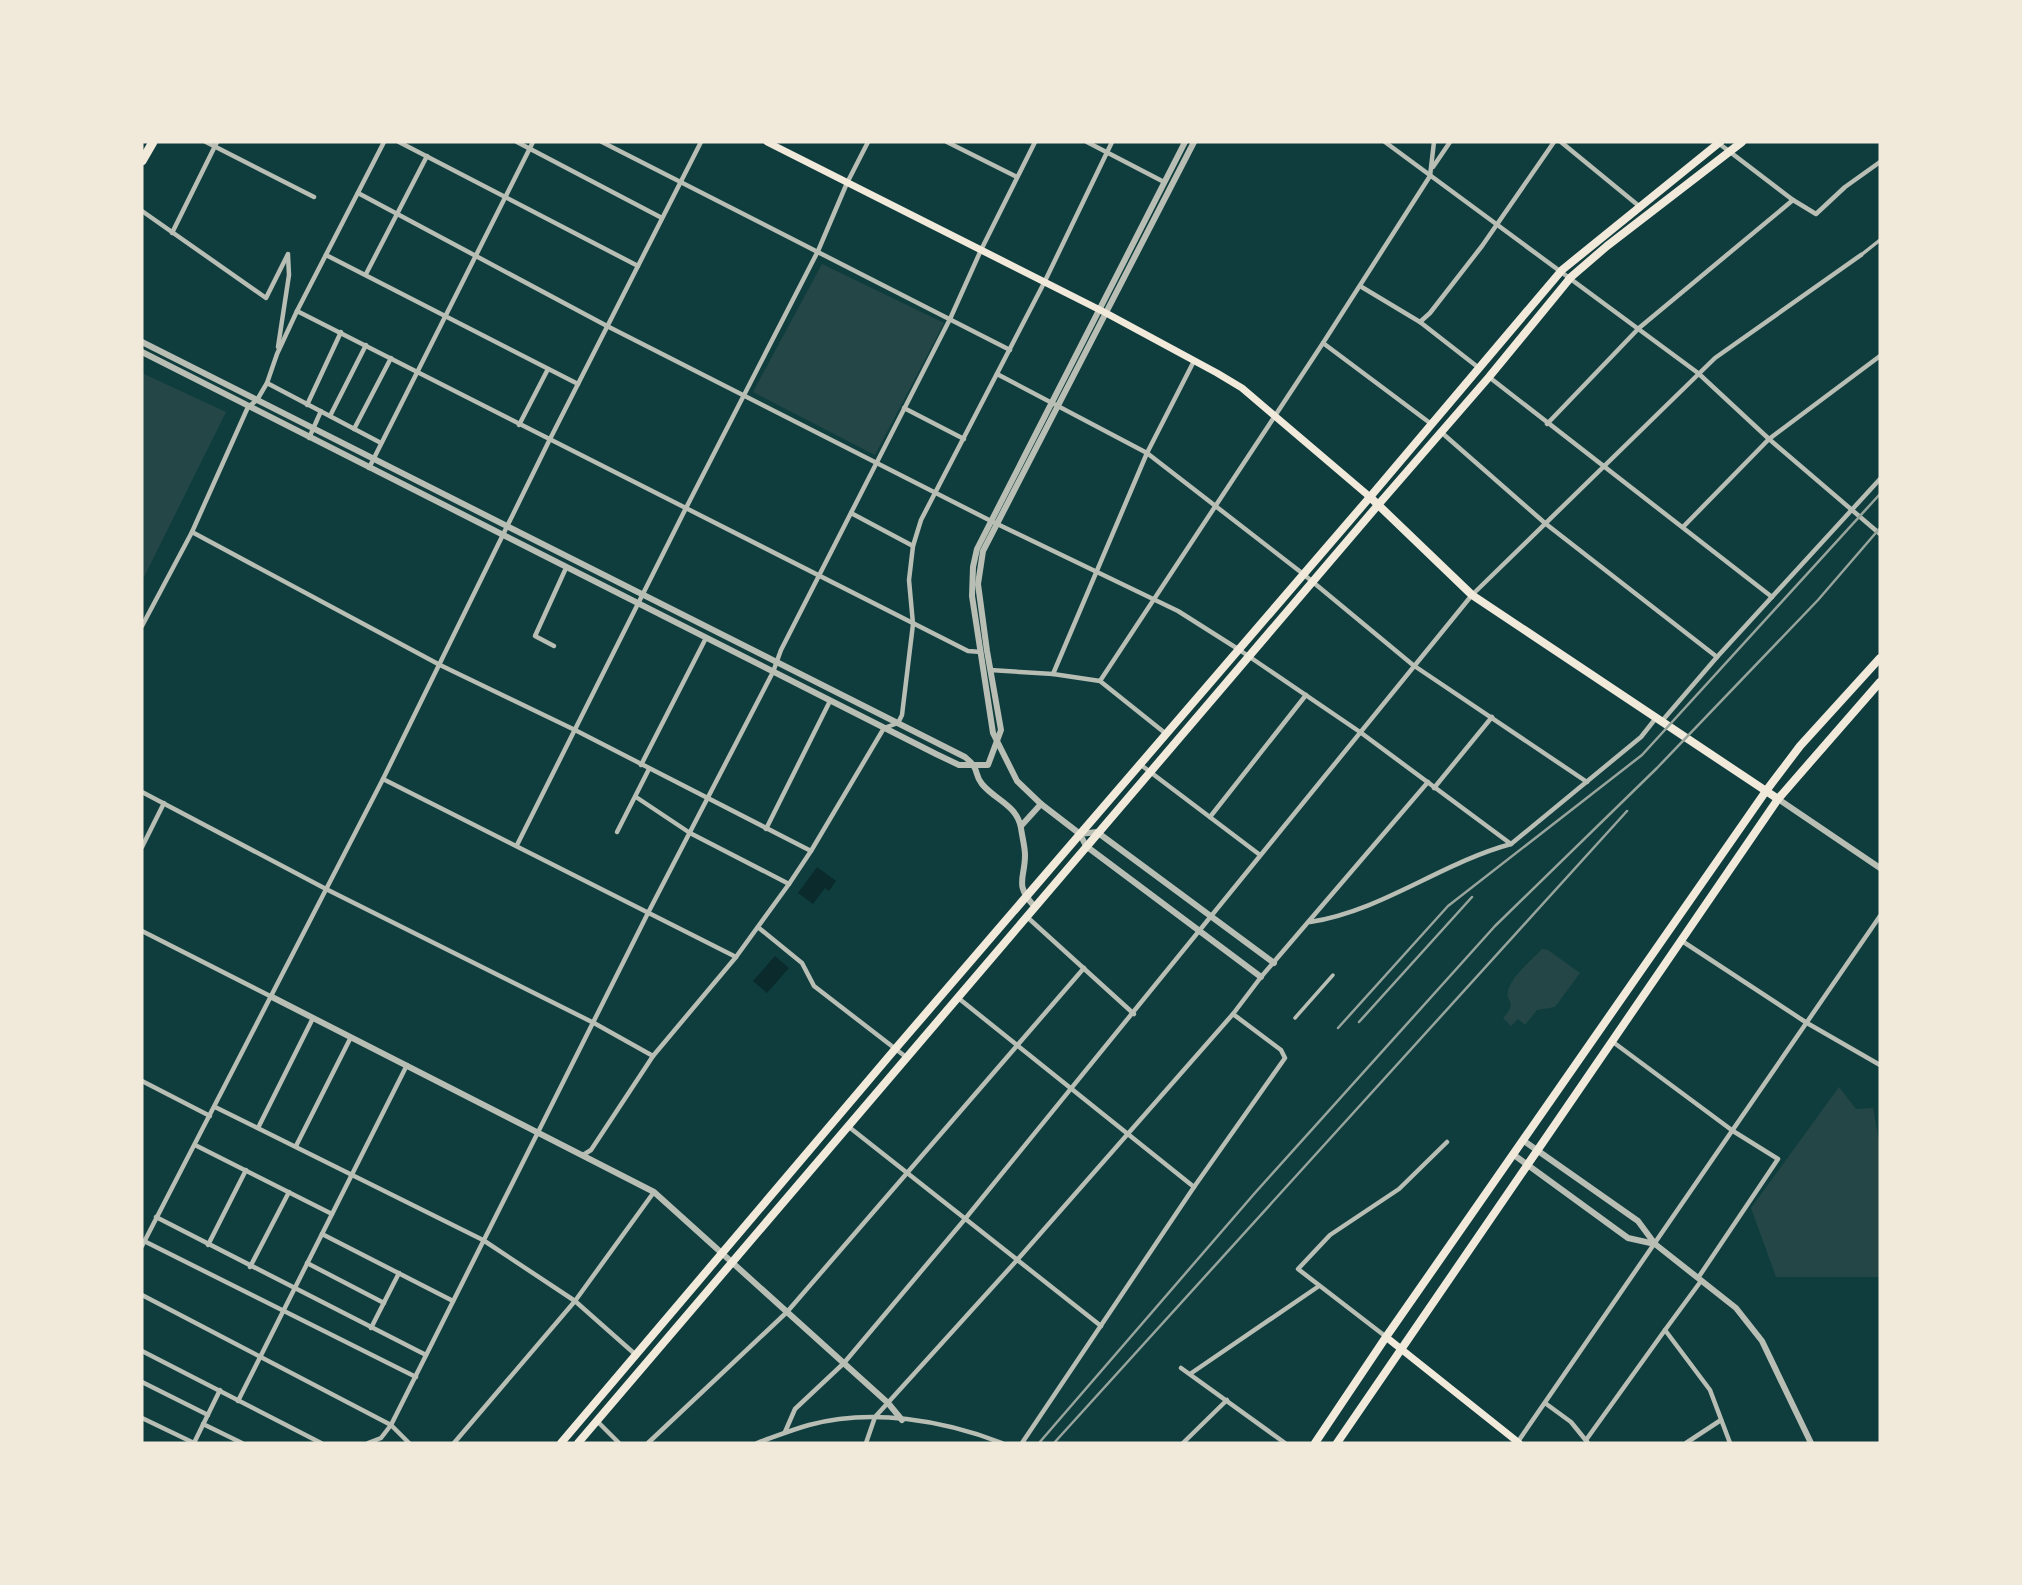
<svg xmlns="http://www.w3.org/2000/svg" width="2022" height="1585" viewBox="0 0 2022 1585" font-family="'Playfair Display',serif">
<rect width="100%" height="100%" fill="#0f3d3e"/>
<g fill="#244646">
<polygon points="822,264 944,323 875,455 753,392"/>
<polygon points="142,373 226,412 142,581"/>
<path d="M 1542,949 L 1548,950 L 1580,973 L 1555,1007 L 1537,1010 L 1525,1025 L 1518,1019 L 1511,1026 L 1503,1018 C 1520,1000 1503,1003 1509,988 C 1514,974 1532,960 1542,949 Z"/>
<polygon points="1839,1087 1856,1109 1873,1108 1880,1147 1880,1277 1776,1277 1751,1208"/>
</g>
<g fill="#0a2a2b">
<polygon points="817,867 836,881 829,891 825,888 813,904 798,893"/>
<polygon points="775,956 789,968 767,993 753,981"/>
</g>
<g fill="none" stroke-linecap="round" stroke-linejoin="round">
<g stroke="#b8beb3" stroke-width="3.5">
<polyline points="1861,255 1880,240"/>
<polyline points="1295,1018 1333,975"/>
</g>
<g stroke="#b8beb3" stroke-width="4.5">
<polyline points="206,142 314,197"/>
<polyline points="399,142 638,266"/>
<polyline points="517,142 662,218"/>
<polyline points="602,142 1010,350"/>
<polyline points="947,142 1017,177"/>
<polyline points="1087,142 1164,182"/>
<polyline points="1385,142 1698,373 1769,439 1880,534"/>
<polyline points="1561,142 1639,206"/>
<polyline points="1717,142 1793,200 1816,214 1845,187 1880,162"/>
<polyline points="1433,167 1450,142"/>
<polyline points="358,193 607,326 991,521 1178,611 1238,649 1360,732 1511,844"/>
<polyline points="142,211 266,298 288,254"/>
<polyline points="172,233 217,142"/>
<polyline points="326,255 578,384"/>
<polyline points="366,274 427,156"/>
<polyline points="1360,286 1420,322 1479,368"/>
<polyline points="297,311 968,651 981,652"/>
<polyline points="1420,322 1430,313 1482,246 1554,142"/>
<polyline points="1323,343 1430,423"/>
<polyline points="278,347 289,275 288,255"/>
<polyline points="997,374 1147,453 1302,573 1413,665 1587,782"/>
<polyline points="1489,377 1772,597"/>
<polyline points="267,383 381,443"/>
<polyline points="307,405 341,332"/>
<polyline points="904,408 964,439"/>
<polyline points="330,416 366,345"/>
<polyline points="1547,424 1639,328 1793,200"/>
<polyline points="519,425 548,369"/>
<polyline points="354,429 391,358"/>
<polyline points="1441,432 1546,524 1717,657"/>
<polyline points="309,438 321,411"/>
<polyline points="369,468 533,142"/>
<polyline points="851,513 913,546"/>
<polyline points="1683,527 1769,439 1880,356"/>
<polyline points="192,532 440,665 575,730 811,851"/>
<polyline points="142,626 192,532 248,407 257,400 267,383 277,354 297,311 384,142"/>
<polyline points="554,646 535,636 566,568"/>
<polyline points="990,670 1053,674 1100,681 1165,733"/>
<polyline points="1053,674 1147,453 1194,361"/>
<polyline points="1100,681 1323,343 1430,176 1434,142"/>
<polyline points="1662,721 1717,657 1880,479"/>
<polyline points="641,765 706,638"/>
<polyline points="1141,765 1260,855"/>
<polyline points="383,779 736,957"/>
<polyline points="1434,788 1492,717"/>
<polyline points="142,792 326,889 594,1023 653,1056"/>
<polyline points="636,797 690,833 789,884"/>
<polyline points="1210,817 1306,695"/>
<polyline points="766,829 830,701"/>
<polyline points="617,832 649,769"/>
<polyline points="517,845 686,508 818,251 847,183 868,142"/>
<polyline points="142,847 164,803"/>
<polyline points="1026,916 1134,1014"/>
<path d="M 1310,922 C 1382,911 1441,863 1511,844 L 1641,737 L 1656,718"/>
<polyline points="759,928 802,963 814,986 906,1057"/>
<polyline points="142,931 272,997"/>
<polyline points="1682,941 1807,1023 1880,1065"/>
<polyline points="957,997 1194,1187"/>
<polyline points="1613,1042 1733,1131 1778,1159 1698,1278"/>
<polyline points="142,1081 210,1116"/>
<polyline points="215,1107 483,1240 575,1301 636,1355"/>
<polyline points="849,1127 1101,1326"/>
<polyline points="258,1128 313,1018"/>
<polyline points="195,1145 332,1214"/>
<polyline points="296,1146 351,1037"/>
<polyline points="583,1155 591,1150 653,1056 736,957 789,884 811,851 884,728 898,723 902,715 913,624 909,580 913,546 921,520 1044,283 1112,142"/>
<polyline points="156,1217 426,1355"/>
<polyline points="322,1234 453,1301"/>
<polyline points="144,1241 416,1377"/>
<polyline points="208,1245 246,1170"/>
<polyline points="142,1246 383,779 549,441 701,142"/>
<polyline points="307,1263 384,1303"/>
<polyline points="250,1267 289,1192"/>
<polyline points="1701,1281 1665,1330 1710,1390 1730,1443"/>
<polyline points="142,1295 391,1425 409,1443"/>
<polyline points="371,1328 399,1273"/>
<polyline points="1385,1336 1298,1269 1330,1235 1399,1189 1447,1142"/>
<polyline points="142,1351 321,1443"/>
<polyline points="1181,1368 1285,1443"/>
<polyline points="1190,1374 1319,1286"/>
<polyline points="142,1382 208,1415"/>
<polyline points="238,1401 407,1065"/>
<polyline points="1545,1403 1571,1422 1588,1443"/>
<polyline points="142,1418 194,1443"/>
<polyline points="597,1421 619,1443"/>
<polyline points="203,1424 242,1443"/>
<polyline points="785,1432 795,1409 844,1363 965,1219 1472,595 1715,358 1861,255"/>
<polyline points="1586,1440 1665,1330"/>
<polyline points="194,1443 220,1390"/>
<polyline points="368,1443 381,1438 391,1425 649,911 773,672 781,650 950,319 981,250 1035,142"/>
<polyline points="454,1443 575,1301 654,1192"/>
<polyline points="648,1443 787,1312 1084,968"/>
<path d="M 757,1443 C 774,1437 791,1430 809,1425 C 871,1408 943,1420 1002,1443"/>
<polyline points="866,1443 875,1417 1018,1259 1233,1014 1261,977 1428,782"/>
<polyline points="1022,1443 1194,1187 1285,1058 1281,1050 1233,1014"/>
<polyline points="1183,1443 1227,1400"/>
<polyline points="1517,1443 1880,916"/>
<polyline points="1686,1443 1721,1420"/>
</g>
<g stroke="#b8beb3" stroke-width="6">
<polyline points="1185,142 977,549 973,567 972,596 993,733 1017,781 1041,804 1080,834 1086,846 1261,977"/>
<path d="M 142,342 L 965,757 C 981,770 973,773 982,784 C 995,800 1017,805 1021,828 C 1022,836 1025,847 1025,855 C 1025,879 1014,884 1034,906"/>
<polyline points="142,352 936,754 959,765 988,765 1001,730 987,651 978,584 983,551 1194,142"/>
<polyline points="1778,799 1880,868"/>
<polyline points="1021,826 1041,804"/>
<polyline points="1080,834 1097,832 1274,963"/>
<polyline points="272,997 654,1192 888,1403 902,1420"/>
<polyline points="1524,1141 1638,1221 1655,1244 1736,1308 1762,1341 1811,1443"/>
<polyline points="1514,1155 1628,1238 1655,1244"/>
</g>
<g stroke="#f1e9da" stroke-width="7">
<polyline points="767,142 1106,313 1217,373 1242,388 1370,497"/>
<polyline points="1386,1337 1519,1443"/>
</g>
<g stroke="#f1e9da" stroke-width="8">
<polyline points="1370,497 1562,270 1720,142"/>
<polyline points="1378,505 1489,377 1571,277 1607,246 1742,142"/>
</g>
<g stroke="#f1e9da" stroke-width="8">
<polyline points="561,1443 896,1048 1370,497 1472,595 1778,799"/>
<polyline points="578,1443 1378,505"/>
<polyline points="1315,1443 1386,1337 1766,791 1800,746 1880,658"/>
<polyline points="1337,1443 1778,799 1880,682"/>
</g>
<polyline stroke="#f1e9da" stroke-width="9" points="142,161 153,142"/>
<g stroke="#97a49c" stroke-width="2.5">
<polyline points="1359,1022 1472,897"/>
<polyline points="1338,1028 1448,906 1642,755 1880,494"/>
<polyline points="1039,1443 1254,1194 1495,926 1657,768 1818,600 1880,528"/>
<polyline points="1054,1443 1627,811"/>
</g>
</g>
<rect width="2022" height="1585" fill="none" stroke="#f1e9da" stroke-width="287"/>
</svg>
